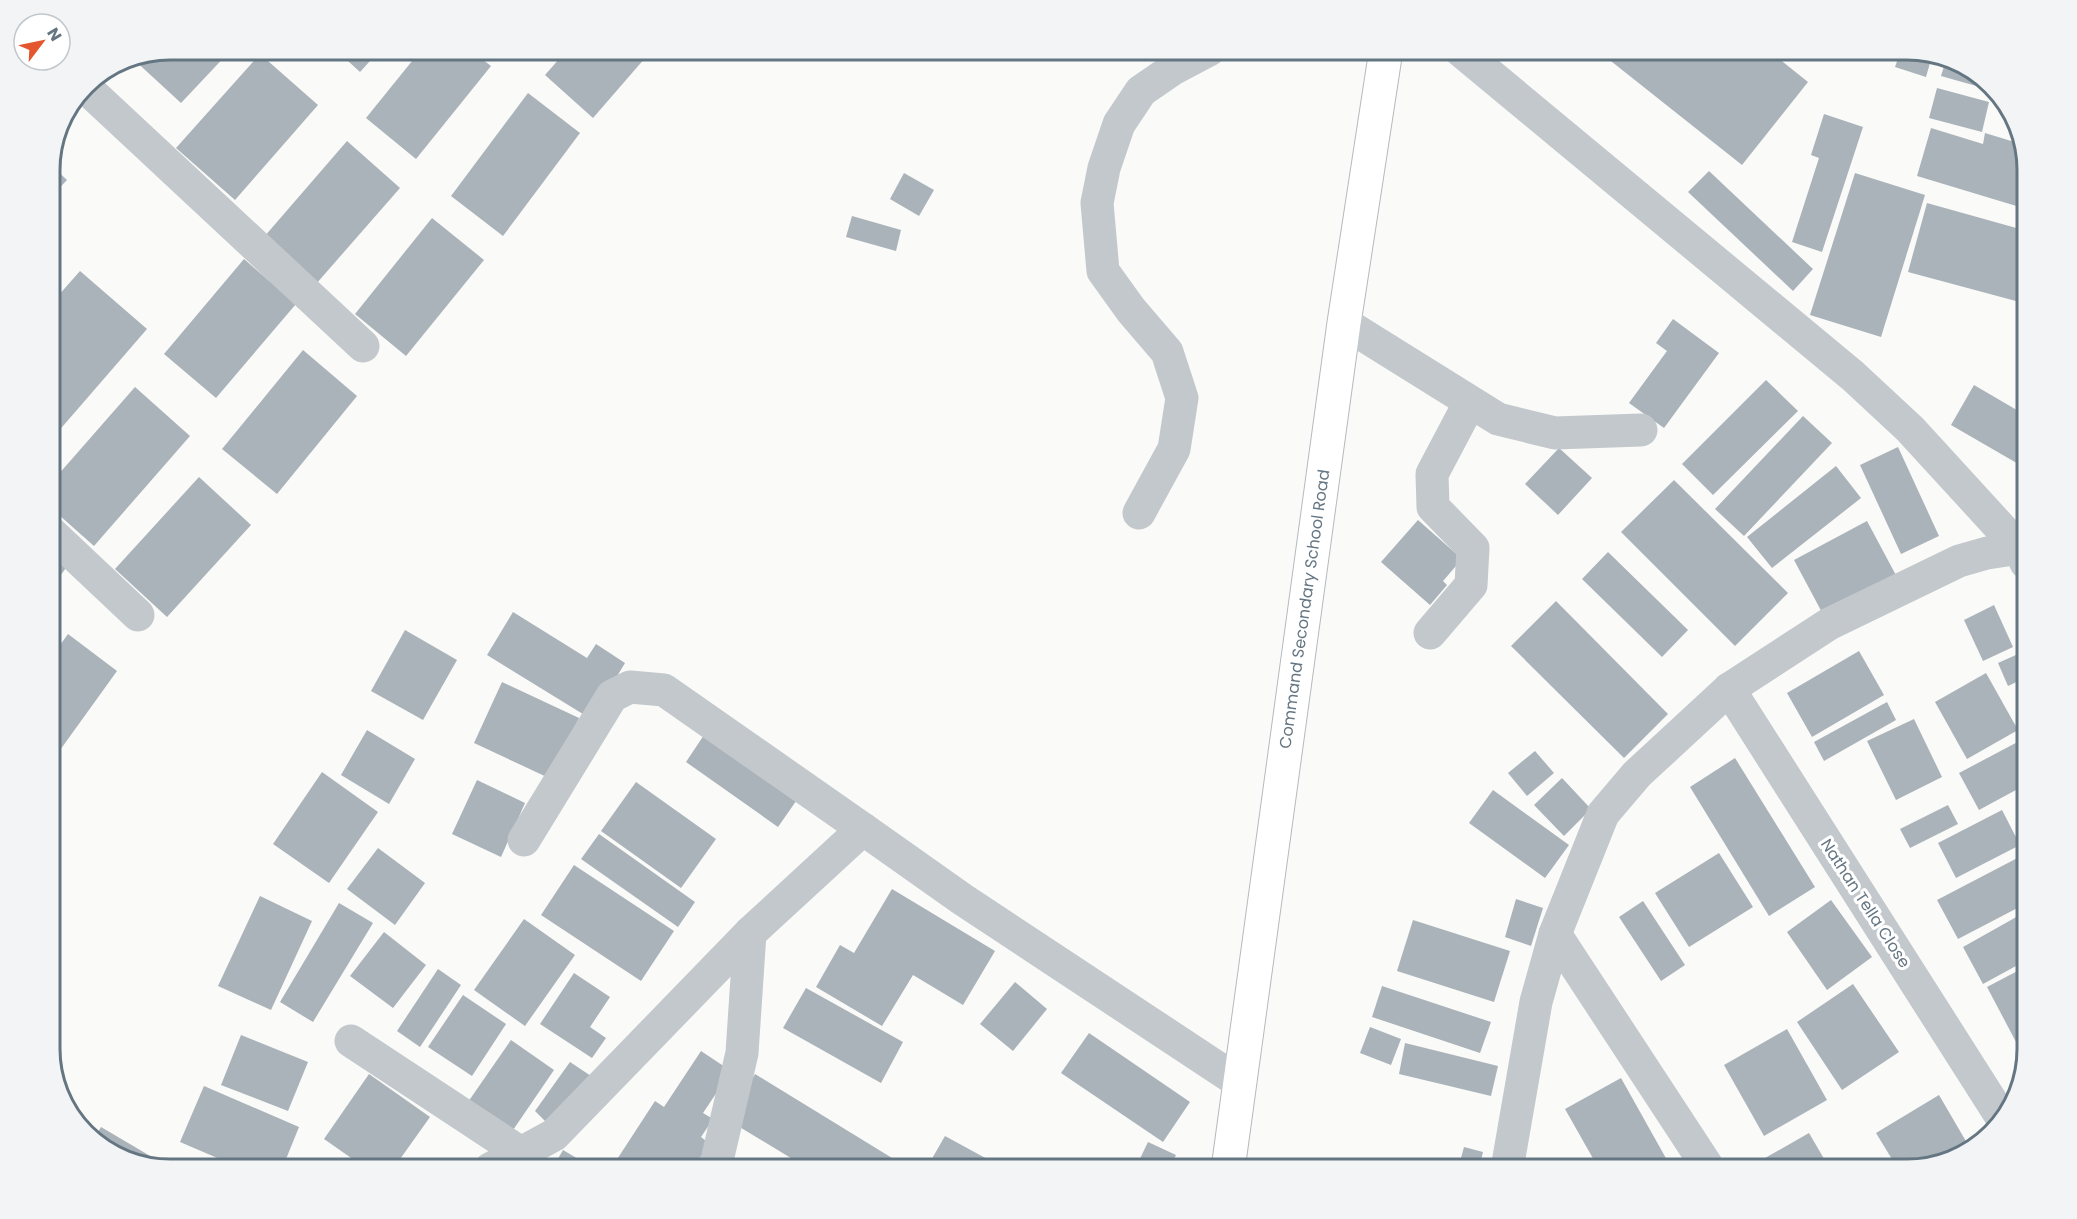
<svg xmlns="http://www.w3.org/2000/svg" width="2077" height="1219" viewBox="0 0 2077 1219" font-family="Poppins,sans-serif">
<rect width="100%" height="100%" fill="#fafaf8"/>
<g fill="#aab3b9">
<polygon points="170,50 231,50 181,103 131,57"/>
<polygon points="336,50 380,50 360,72"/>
<polygon points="421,50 470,50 491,66 416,159 366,118"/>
<polygon points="567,50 652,50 593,118 545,75"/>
<polygon points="1597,50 1768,50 1808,82 1742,165"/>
<polygon points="1901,50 1932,56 1926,77 1895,67"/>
<polygon points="260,54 318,105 235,200 176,148"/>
<polygon points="1946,60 1967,65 1994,91 1941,76"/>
<polygon points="1937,88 1989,102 1982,132 1929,118"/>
<polygon points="528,93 580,133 503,236 451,196"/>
<polygon points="1824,114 1863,127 1822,252 1792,242 1819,158 1811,155"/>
<polygon points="1931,128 1983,144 1985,133 2021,144 2027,162 2027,194 2023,208 1917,176"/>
<polygon points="347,141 400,188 316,284 264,237"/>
<polygon points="50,164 67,180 50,198"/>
<polygon points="1709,171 1813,269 1793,291 1688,192"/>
<polygon points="904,173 934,190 919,216 890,199"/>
<polygon points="1855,173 1925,195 1881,337 1810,315"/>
<polygon points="1927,203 2027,231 2027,304 1908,272"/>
<polygon points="852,216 901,230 896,251 846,237"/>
<polygon points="432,218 484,260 406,356 355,314"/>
<polygon points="244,259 296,304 216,398 164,354"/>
<polygon points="80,271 147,329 50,441 50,305"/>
<polygon points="1673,319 1719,353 1664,428 1629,403 1667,351 1656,343"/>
<polygon points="303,350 357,396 277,494 222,449"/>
<polygon points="1766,380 1798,411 1713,495 1682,464"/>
<polygon points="1974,385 2027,416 2027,469 1951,425"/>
<polygon points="135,387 190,436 94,546 50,507 50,484"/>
<polygon points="1803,416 1832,443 1744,536 1715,509"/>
<polygon points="1898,447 1939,536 1901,554 1860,465"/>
<polygon points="1559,448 1592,478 1558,515 1525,484"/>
<polygon points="1836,466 1861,498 1772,568 1747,537"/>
<polygon points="199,477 251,525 167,617 115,569"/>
<polygon points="1674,480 1788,593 1735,646 1621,532"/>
<polygon points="1418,520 1462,559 1443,581 1447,585 1430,605 1381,562"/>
<polygon points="1867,521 1898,579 1825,618 1794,560"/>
<polygon points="50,552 68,565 50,590"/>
<polygon points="1608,552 1688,630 1662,657 1582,579"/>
<polygon points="1556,601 1668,714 1624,758 1511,646"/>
<polygon points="1994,605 2013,647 1983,661 1964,620"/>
<polygon points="513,612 587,658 596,644 625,663 591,719 487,655"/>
<polygon points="405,630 457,660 423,720 371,691"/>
<polygon points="68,634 117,671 50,764 50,659"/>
<polygon points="2027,650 2027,677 2008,686 1998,663"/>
<polygon points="1859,651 1884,695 1812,737 1787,693"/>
<polygon points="1986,673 2018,730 1967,759 1935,702"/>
<polygon points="502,682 579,718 551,779 474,743"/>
<polygon points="1887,702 1896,720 1824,761 1814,742"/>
<polygon points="1914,719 1942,777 1896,800 1867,741"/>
<polygon points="708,729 801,794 778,827 686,762"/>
<polygon points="367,730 415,759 389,804 341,775"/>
<polygon points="2027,737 2027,784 1979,810 1959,773"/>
<polygon points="1535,751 1554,773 1527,796 1508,773"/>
<polygon points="1735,758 1815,887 1769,916 1690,787"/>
<polygon points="322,772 378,812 329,883 273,844"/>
<polygon points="1562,778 1591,809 1564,836 1534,805"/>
<polygon points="477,780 525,803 501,857 452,834"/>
<polygon points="636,782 716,839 681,888 601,831"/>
<polygon points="1493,790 1569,845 1545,878 1469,823"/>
<polygon points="1948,805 1958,824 1910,848 1900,829"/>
<polygon points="2002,810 2020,845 1956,878 1938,843"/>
<polygon points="599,834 695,902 678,927 581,859"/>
<polygon points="378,848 425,883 395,925 347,889"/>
<polygon points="50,853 59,856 50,886"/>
<polygon points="1719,853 1753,907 1689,947 1655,893"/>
<polygon points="2027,853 2027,903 1958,939 1937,900"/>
<polygon points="574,865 674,931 641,981 541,915"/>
<polygon points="892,889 995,951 963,1005 913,975 882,1026 816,987 840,945 854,953"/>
<polygon points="260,896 312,921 271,1010 218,986"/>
<polygon points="1516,899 1543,908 1531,946 1505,937"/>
<polygon points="1831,900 1872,957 1827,990 1787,932"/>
<polygon points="1643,901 1685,965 1661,981 1619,917"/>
<polygon points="339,903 373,923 313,1022 280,1002"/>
<polygon points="2027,911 2027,960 1983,984 1963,947"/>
<polygon points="524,919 575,955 525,1026 474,990"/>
<polygon points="1413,920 1510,951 1494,1002 1397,971"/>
<polygon points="384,932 426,965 393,1008 350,976"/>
<polygon points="2027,966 2027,1049 2025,1059 1987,987"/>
<polygon points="438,969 461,985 420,1047 397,1031"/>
<polygon points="574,973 610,997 590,1027 606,1038 592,1058 540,1024"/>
<polygon points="1015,982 1047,1009 1013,1051 980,1024"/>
<polygon points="1853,984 1899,1052 1842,1090 1797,1022"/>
<polygon points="1382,986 1491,1022 1480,1053 1372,1017"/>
<polygon points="806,988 903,1042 881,1083 783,1028"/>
<polygon points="463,995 506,1024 472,1076 428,1047"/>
<polygon points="1370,1027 1401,1039 1391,1065 1360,1053"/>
<polygon points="1787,1029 1827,1100 1764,1136 1724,1065"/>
<polygon points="1089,1033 1190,1102 1163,1142 1061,1073"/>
<polygon points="241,1035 308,1062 288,1111 221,1085"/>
<polygon points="511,1040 554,1070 511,1133 468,1102"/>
<polygon points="1405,1043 1498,1066 1491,1096 1399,1074"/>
<polygon points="701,1051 731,1071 703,1113 713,1119 701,1137 710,1144 692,1169 616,1169 612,1167 655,1101 664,1107"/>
<polygon points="570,1062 600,1082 552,1128 535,1111"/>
<polygon points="369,1074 430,1117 393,1169 367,1169 324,1139"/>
<polygon points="755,1074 910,1169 809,1169 728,1120"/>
<polygon points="1621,1078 1672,1169 1599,1169 1565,1109"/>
<polygon points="204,1086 299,1127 282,1169 243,1169 180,1142"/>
<polygon points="1939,1095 1967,1143 1934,1162 1907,1169 1898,1169 1876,1133"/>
<polygon points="101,1127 157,1160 154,1165 110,1154 94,1139"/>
<polygon points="1809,1133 1830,1169 1763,1169 1758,1162"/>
<polygon points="945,1136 989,1160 983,1169 926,1169"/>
<polygon points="1148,1142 1176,1155 1169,1169 1135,1169"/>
<polygon points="1464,1147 1483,1152 1479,1169 1458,1169"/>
<polygon points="563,1150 590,1166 588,1169 552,1169"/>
</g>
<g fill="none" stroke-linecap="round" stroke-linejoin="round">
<g stroke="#b5babe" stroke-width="35">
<polyline id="major" points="1228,1169 1344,323 1386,50"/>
</g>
<g stroke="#c3c8cc" stroke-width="33">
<polyline points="1460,50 1853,376 1910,429 2020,549 2026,563"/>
<polyline points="84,86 363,346"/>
<polyline points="1344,323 1498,419 1555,433 1641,430"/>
<polyline points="1139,513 1174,449 1182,398 1167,352 1131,310 1103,271 1097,203 1104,168 1119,124 1141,91 1173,69 1209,50"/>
<polyline points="50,532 138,615"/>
<polyline points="1430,633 1471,585 1473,548 1433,507 1432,474 1470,402"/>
<polyline points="1729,689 2002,1118"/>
<polyline points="524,840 612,696 630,687 664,690 863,829"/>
<polyline points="1555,934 1709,1169"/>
<polyline points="351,1041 521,1153 554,1135 750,933 863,829 962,899 1239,1082"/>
<polyline points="490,1169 521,1153"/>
<polyline points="715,1169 742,1053 750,933"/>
<polyline points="1507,1169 1536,1002 1555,934 1603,814 1637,774 1729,689 1829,624 1959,561 1987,553 2027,547"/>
</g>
<use href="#major" stroke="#fff" stroke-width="33"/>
</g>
<g text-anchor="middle" stroke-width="6" stroke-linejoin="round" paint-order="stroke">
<g font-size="16" fill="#657683" stroke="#fff">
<text transform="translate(1304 609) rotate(-82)" y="6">Command Secondary School Road</text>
<text transform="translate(1866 903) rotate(57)" y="6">Nathan Tella Close</text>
</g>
</g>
<path d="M0 0H2077V1219H0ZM170 60H1907A110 110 0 0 1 2017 170V1049A110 110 0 0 1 1907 1159H170A110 110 0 0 1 60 1049V170A110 110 0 0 1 170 60Z" fill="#f3f4f5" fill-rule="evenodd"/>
<path fill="none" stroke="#657683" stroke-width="3" d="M170 60H1907A110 110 0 0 1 2017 170V1049A110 110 0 0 1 1907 1159H170A110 110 0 0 1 60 1049V170A110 110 0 0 1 170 60Z"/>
<g transform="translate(42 42) rotate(58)"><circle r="28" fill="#ffffff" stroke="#c1c8cd" stroke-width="1.5"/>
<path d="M0-4.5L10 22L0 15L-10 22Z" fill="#e4572e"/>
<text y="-9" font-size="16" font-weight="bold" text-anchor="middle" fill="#657683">N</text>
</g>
</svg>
